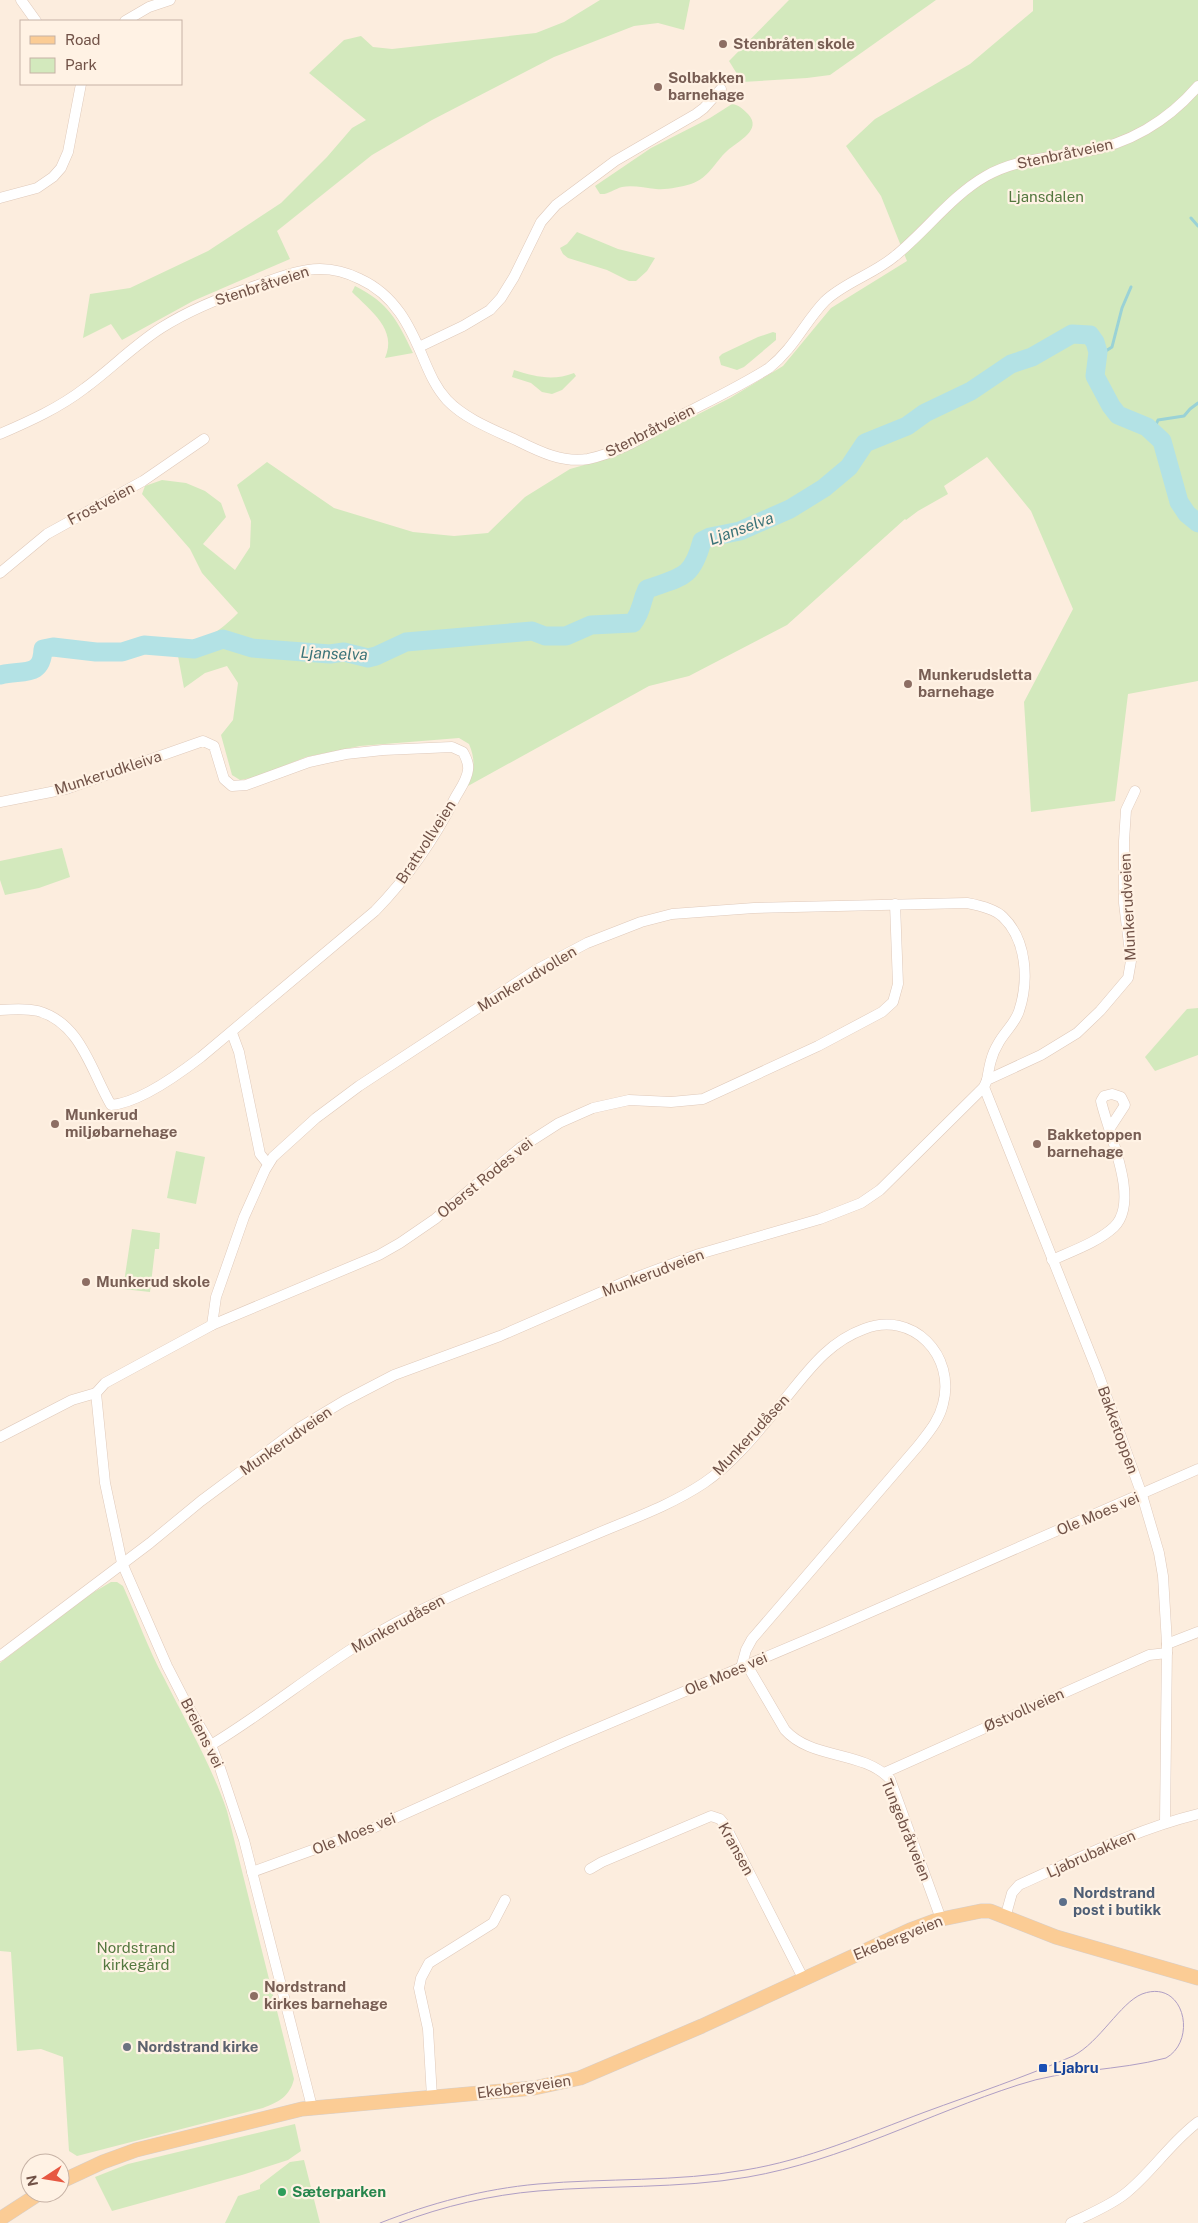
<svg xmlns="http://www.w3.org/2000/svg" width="1198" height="2223" viewBox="0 0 1198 2223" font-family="'Public Sans',sans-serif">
<rect width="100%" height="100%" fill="#fcedde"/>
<g fill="#d3e9bd">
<polygon points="600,0 690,0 684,30 658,23 634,26 554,57 432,120 372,155 277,231 290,259 193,301 122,340 111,324 83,338 90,294 130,288 208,251 281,203 327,157 352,128 366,120 309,73 344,40 361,36 373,47 392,49 536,33 564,22"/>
<polygon points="789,0 936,0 830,75 807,78 742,82 729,61"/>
<path d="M 1033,0 L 1198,0 L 1198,681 L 1128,694 L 1115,801 L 1031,812 L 1024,702 L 1073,609 L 1031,511 L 987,457 L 944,486 L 948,494 L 918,511 L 906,520 L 905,519 L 787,625 L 689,676 L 649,686 L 468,786 C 474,769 476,761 469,744 L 459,738 L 360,746 L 306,757 L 256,777 L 240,780 L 232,775 L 221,735 L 233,720 L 238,683 L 227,666 L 205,673 L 184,688 L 175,640 C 204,643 218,633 238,613 L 202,573 L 190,549 L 142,494 L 145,486 L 162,480 L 186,483 L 205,491 L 221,503 L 226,517 L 203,544 L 235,570 L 250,547 L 251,521 L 237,485 L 267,462 L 334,508 L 413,532 L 454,536 L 488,533 L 525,497 L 570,469 L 616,456 L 730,398 L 783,366 L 831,308 L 907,261 L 881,196 L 846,146 L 875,119 L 970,64 L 1033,11 Z"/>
<path d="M 732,104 C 739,105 743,109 748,114 C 763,130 738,141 727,151 C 714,163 709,178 691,184 C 680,187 667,190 656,189 C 645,188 633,185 622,187 C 614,189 608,195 600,194 L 595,186 L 651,148 L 710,118 Z"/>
<polygon points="577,232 618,249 655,258 647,271 636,281 629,281 607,270 568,258 563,254 560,248 567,244"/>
<path d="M 355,286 C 389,303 397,320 413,353 L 385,358 C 398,330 370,310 352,292 Z"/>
<polygon points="773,332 776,333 776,340 744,367 737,370 721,365 719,357 722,354 758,337"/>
<path d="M 514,370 C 536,377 553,381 574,373 L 576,376 L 562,390 L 552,394 L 542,392 L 531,383 L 512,377 Z"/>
<polygon points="62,848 70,877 39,888 5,895 0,880 0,861"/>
<polygon points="1198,1008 1198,1055 1155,1071 1145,1057 1187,1009"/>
<polygon points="176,1151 205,1157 196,1204 167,1198"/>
<polygon points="132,1229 160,1233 159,1249 155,1249 150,1292 123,1289"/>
<path d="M 111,1582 L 117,1582 L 123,1586 C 137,1617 148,1649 164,1678 C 186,1722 211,1764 227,1811 L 294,2079 C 290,2096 279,2102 263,2108 L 77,2156 L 69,2151 L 63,2057 L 41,2049 L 17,2051 L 11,1952 L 0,1951 L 0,1663 L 89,1595 Z"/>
<polygon points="295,2124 301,2151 288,2160 242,2175 112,2211 95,2177 128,2164"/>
<polygon points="304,2160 320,2223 225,2223 238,2196 260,2189 260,2185 290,2162"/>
</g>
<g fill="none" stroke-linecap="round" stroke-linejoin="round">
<g stroke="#9ad2d6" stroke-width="3">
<polyline points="1191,218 1198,226"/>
<polyline points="1098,356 1112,347 1122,308 1131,287"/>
<polyline points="1153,432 1158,420 1184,416 1190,409 1198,403"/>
</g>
<path stroke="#b3e2e5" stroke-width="19" d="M 0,675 C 21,669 42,679 43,649 L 53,647 L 96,652 L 122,652 L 144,645 L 194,649 L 223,639 L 252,648 L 330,654 L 344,652 L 368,658 L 376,656 L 406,642 L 532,631 L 545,636 L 566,636 L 591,625 L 633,623 C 643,609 640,604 647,589 C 681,577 692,579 702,541 L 710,537 L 740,531 L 790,509 L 824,488 L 849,467 L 865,443 L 907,426 L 925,413 L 971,391 L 1011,364 L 1032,357 L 1072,334 L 1090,335 L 1095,342 L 1098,352 L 1095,376 L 1111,406 L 1118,415 L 1147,427 L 1162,441 L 1179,502 L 1187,514 L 1198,523"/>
<g stroke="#dfc9ba" stroke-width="11">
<g id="minor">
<polyline points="21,0 36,21"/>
<polyline points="125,21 149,7 170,0"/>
<polyline points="0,198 37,188 53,177 61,168 68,152 81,84"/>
<polyline points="419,347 463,326 490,310 501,298 514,277 541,222 556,205 615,161 696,114 704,108 721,89"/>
<path d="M 0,434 C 30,421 59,408 85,388 C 111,369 133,346 161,328 C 191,309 224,296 258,285 C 277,278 299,269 320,269 C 333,269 348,273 360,279 C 395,295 410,326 424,360 C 430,374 436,388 447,400 C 465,419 494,430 518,441 C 540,452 563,463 588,459 C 623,452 653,431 684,414 C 713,399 742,385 769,368 C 795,347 804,323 825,301 C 845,282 874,274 895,256 C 926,231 951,196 986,176 C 1016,159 1049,158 1082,152 C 1128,145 1168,121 1198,86"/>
<polyline points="0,573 47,534 143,481 204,439"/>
<path d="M 0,802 L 66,789 L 203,741 L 214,746 L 224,779 L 232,786 L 246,785 L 309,762 L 346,754 L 383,750 L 452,747 L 463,752 C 466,758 469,763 468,770 C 467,780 460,789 455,798 C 434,840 407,878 375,911 L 201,1057 C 179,1074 138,1103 111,1105 C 91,1071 81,1023 38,1011 C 26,1008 12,1009 0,1010"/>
<polyline points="232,1033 239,1052 260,1154 268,1164"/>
<polyline points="984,1087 1098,1373 1142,1495 1159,1553 1163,1576 1167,1644 1165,1823"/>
<path d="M 1052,1260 C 1072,1251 1098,1242 1114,1227 C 1141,1201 1108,1133 1101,1101 L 1104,1096 L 1112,1094 L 1121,1097 L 1125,1105 L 1110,1128"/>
<path d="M 212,1325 L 216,1297 L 244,1217 L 265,1170 L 273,1157 L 316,1118 L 359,1086 L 536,970 L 587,943 L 641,922 L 672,914 L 754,908 L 967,903 C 978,905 995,909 1003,917 C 1027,940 1029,981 1019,1011 C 1015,1024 1004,1032 998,1044 C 991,1055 989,1068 987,1080"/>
<polyline points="96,1393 105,1483 122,1563 167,1666 186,1703 211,1745 220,1768 244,1840 312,2107"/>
<polyline points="0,1437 72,1400 96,1393 105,1383 212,1325 379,1255 400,1243 435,1219 520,1148 559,1123 593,1108 629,1100 671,1102 703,1099 818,1046 882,1012 893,1002 898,984 895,904"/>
<polyline points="1167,1644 1198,1632"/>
<polyline points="0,1656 150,1543 201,1501 299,1428 344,1401 394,1375 500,1336 629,1280 699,1254 820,1219 861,1203 880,1190 984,1087 987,1080 1041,1055 1077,1033 1100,1011 1128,978 1131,961 1124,903 1124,841 1126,810 1135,791"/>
<path d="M 747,1665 L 785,1730 C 812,1760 862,1750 890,1779 L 941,1919"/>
<path d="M 211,1745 C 279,1704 339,1650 411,1615 C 469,1586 530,1562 589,1537 C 628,1520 668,1507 704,1483 C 735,1462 761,1428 785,1399 C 808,1371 828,1342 864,1329 C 913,1310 956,1356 943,1404 C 939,1421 928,1433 918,1446 L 752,1639 L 746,1650 L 741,1668"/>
<polyline points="884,1773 1149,1655 1167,1653"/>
<polyline points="590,1869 602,1862 711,1816 720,1819 725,1825 803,1978"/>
<polyline points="252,1872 373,1828 565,1742 825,1632 1198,1469"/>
<path d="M 1005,1918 L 1012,1893 L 1019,1885 C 1077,1859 1136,1829 1198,1814"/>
<polyline points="432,2097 428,2029 419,1988 421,1978 429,1963 493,1923 505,1900"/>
<path d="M 1071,2223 C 1089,2214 1110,2206 1126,2193 C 1152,2172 1171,2142 1198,2122"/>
</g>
</g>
<g stroke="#d7cfcb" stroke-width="15">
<g id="major">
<polyline points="60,2182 103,2162 136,2150 302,2109 534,2088 580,2078 702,2026 910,1930 937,1920 981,1911 990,1911 1056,1937 1198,1978"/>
<polyline points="0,2219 40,2193"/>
</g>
</g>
<use href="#minor" stroke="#fff" stroke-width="10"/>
<use href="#major" stroke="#fbcc95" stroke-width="14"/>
<path stroke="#af9ec4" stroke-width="1" d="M 380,2223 C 431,2203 483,2189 538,2184 C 606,2178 677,2182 745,2170 C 807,2160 866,2134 925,2112 C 974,2094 1025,2077 1073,2056 C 1100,2042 1120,2003 1142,1994 C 1184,1978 1198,2040 1166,2058 C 1118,2071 1065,2069 1018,2085 C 928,2114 841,2161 748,2177 C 679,2189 608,2185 538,2191 C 491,2195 444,2206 399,2223"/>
</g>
<g fill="#8d6e63" stroke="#fff2e4" stroke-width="2">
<circle cx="723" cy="44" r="5"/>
<circle cx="658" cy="87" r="5"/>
<circle cx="908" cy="684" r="5"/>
<circle cx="55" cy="1124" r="5"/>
<circle cx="1037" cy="1144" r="5"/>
<circle cx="86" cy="1282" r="5"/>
<circle cx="254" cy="1996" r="5"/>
</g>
<circle fill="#5c6f8a" stroke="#fff2e4" stroke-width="2" cx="1063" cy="1902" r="5"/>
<circle fill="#6b7280" stroke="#fff2e4" stroke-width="2" cx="127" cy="2047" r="5"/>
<rect fill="#1a4fb4" stroke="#fff2e4" stroke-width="2" x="1038" y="2063" width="10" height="10" rx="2.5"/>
<circle fill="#2e9e5b" stroke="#fff2e4" stroke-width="2" cx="282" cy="2192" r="5"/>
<g text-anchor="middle" stroke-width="4.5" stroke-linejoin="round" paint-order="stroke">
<g font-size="15" font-weight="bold" fill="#785e54" stroke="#fff2e4" text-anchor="start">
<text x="733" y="49">Stenbråten skole</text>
<text x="668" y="83">Solbakken<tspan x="668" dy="17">barnehage</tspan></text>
<text x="918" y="680">Munkerudsletta<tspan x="918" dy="17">barnehage</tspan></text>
<text x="65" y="1120">Munkerud<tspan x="65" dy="17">miljøbarnehage</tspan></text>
<text x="1047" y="1140">Bakketoppen<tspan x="1047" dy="17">barnehage</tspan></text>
<text x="96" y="1287">Munkerud skole</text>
<text x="264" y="1992">Nordstrand<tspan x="264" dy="17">kirkes barnehage</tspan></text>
</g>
<g font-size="15" fill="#715247" stroke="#fff2e4">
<text transform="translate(1065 154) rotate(-12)" y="5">Stenbråtveien</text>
<text transform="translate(262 286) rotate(-18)" y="5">Stenbråtveien</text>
<text transform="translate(650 431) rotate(-27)" y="5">Stenbråtveien</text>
<text transform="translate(101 504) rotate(-28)" y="5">Frostveien</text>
<text transform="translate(108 773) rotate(-18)" y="5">Munkerudkleiva</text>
<text transform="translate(426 842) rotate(-57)" y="5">Brattvollveien</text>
<text transform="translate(1128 907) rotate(-93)" y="5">Munkerudveien</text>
<text transform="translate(527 979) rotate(-31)" y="5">Munkerudvollen</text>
<text transform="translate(485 1178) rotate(-39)" y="5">Oberst Rodes vei</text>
<text transform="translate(653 1273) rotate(-21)" y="5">Munkerudveien</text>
<text transform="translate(1118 1430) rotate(70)" y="5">Bakketoppen</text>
<text transform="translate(751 1435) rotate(-47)" y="5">Munkerudåsen</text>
<text transform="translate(286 1441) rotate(-35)" y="5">Munkerudveien</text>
<text transform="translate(1098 1514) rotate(-23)" y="5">Ole Moes vei</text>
<text transform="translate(398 1624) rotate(-29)" y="5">Munkerudåsen</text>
<text transform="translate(726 1674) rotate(-23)" y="5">Ole Moes vei</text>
<text transform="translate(1024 1710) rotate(-24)" y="5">Østvollveien</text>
<text transform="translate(202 1733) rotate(63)" y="5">Breiens vei</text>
<text transform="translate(906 1830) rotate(68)" y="5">Tungebråtveien</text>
<text transform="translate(354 1834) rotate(-22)" y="5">Ole Moes vei</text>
<text transform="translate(736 1849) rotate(61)" y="5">Kransen</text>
<text transform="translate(1091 1854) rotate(-24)" y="5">Ljabrubakken</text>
<text transform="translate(898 1938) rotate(-22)" y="5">Ekebergveien</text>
<text transform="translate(524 2087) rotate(-8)" y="5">Ekebergveien</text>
</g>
<g font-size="15" fill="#54783f" stroke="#fff2e4">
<text x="1046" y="202">Ljansdalen</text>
<text x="136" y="1953">Nordstrand<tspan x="136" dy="17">kirkegård</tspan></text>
</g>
<g font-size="15" font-weight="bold" fill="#4e5e75" stroke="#fff2e4" text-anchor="start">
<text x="1073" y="1898">Nordstrand<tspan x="1073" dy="17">post i butikk</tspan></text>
</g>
<g font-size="15" font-weight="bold" fill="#5b616d" stroke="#fff2e4" text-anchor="start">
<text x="137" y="2052">Nordstrand kirke</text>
</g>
<g font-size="15" font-weight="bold" fill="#164399" stroke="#fff2e4" text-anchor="start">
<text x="1053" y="2073">Ljabru</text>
</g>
<g font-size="15" font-weight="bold" fill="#27864d" stroke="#fff2e4" text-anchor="start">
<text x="292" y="2197">Sæterparken</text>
</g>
<g font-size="16" font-style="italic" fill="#3b7378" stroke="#fff2e4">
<text transform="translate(741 528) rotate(-20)" y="6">Ljanselva</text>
<text transform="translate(334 653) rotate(2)" y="6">Ljanselva</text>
</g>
</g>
<rect x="20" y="20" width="162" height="65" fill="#fff2e4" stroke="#c6b2a5"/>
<rect x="30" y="36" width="25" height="8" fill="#fbcc95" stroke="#c6b2a5"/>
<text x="65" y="45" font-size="15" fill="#715247">Road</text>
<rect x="30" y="58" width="25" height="15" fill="#d3e9bd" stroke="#c6b2a5"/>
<text x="65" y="70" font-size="15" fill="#715247">Park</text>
<g transform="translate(45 2178) rotate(258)"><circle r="24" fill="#fff2e4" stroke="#c6b2a5"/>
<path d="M0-4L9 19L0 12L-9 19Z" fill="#e75842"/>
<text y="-8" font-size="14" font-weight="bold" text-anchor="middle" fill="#715247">N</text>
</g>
</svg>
